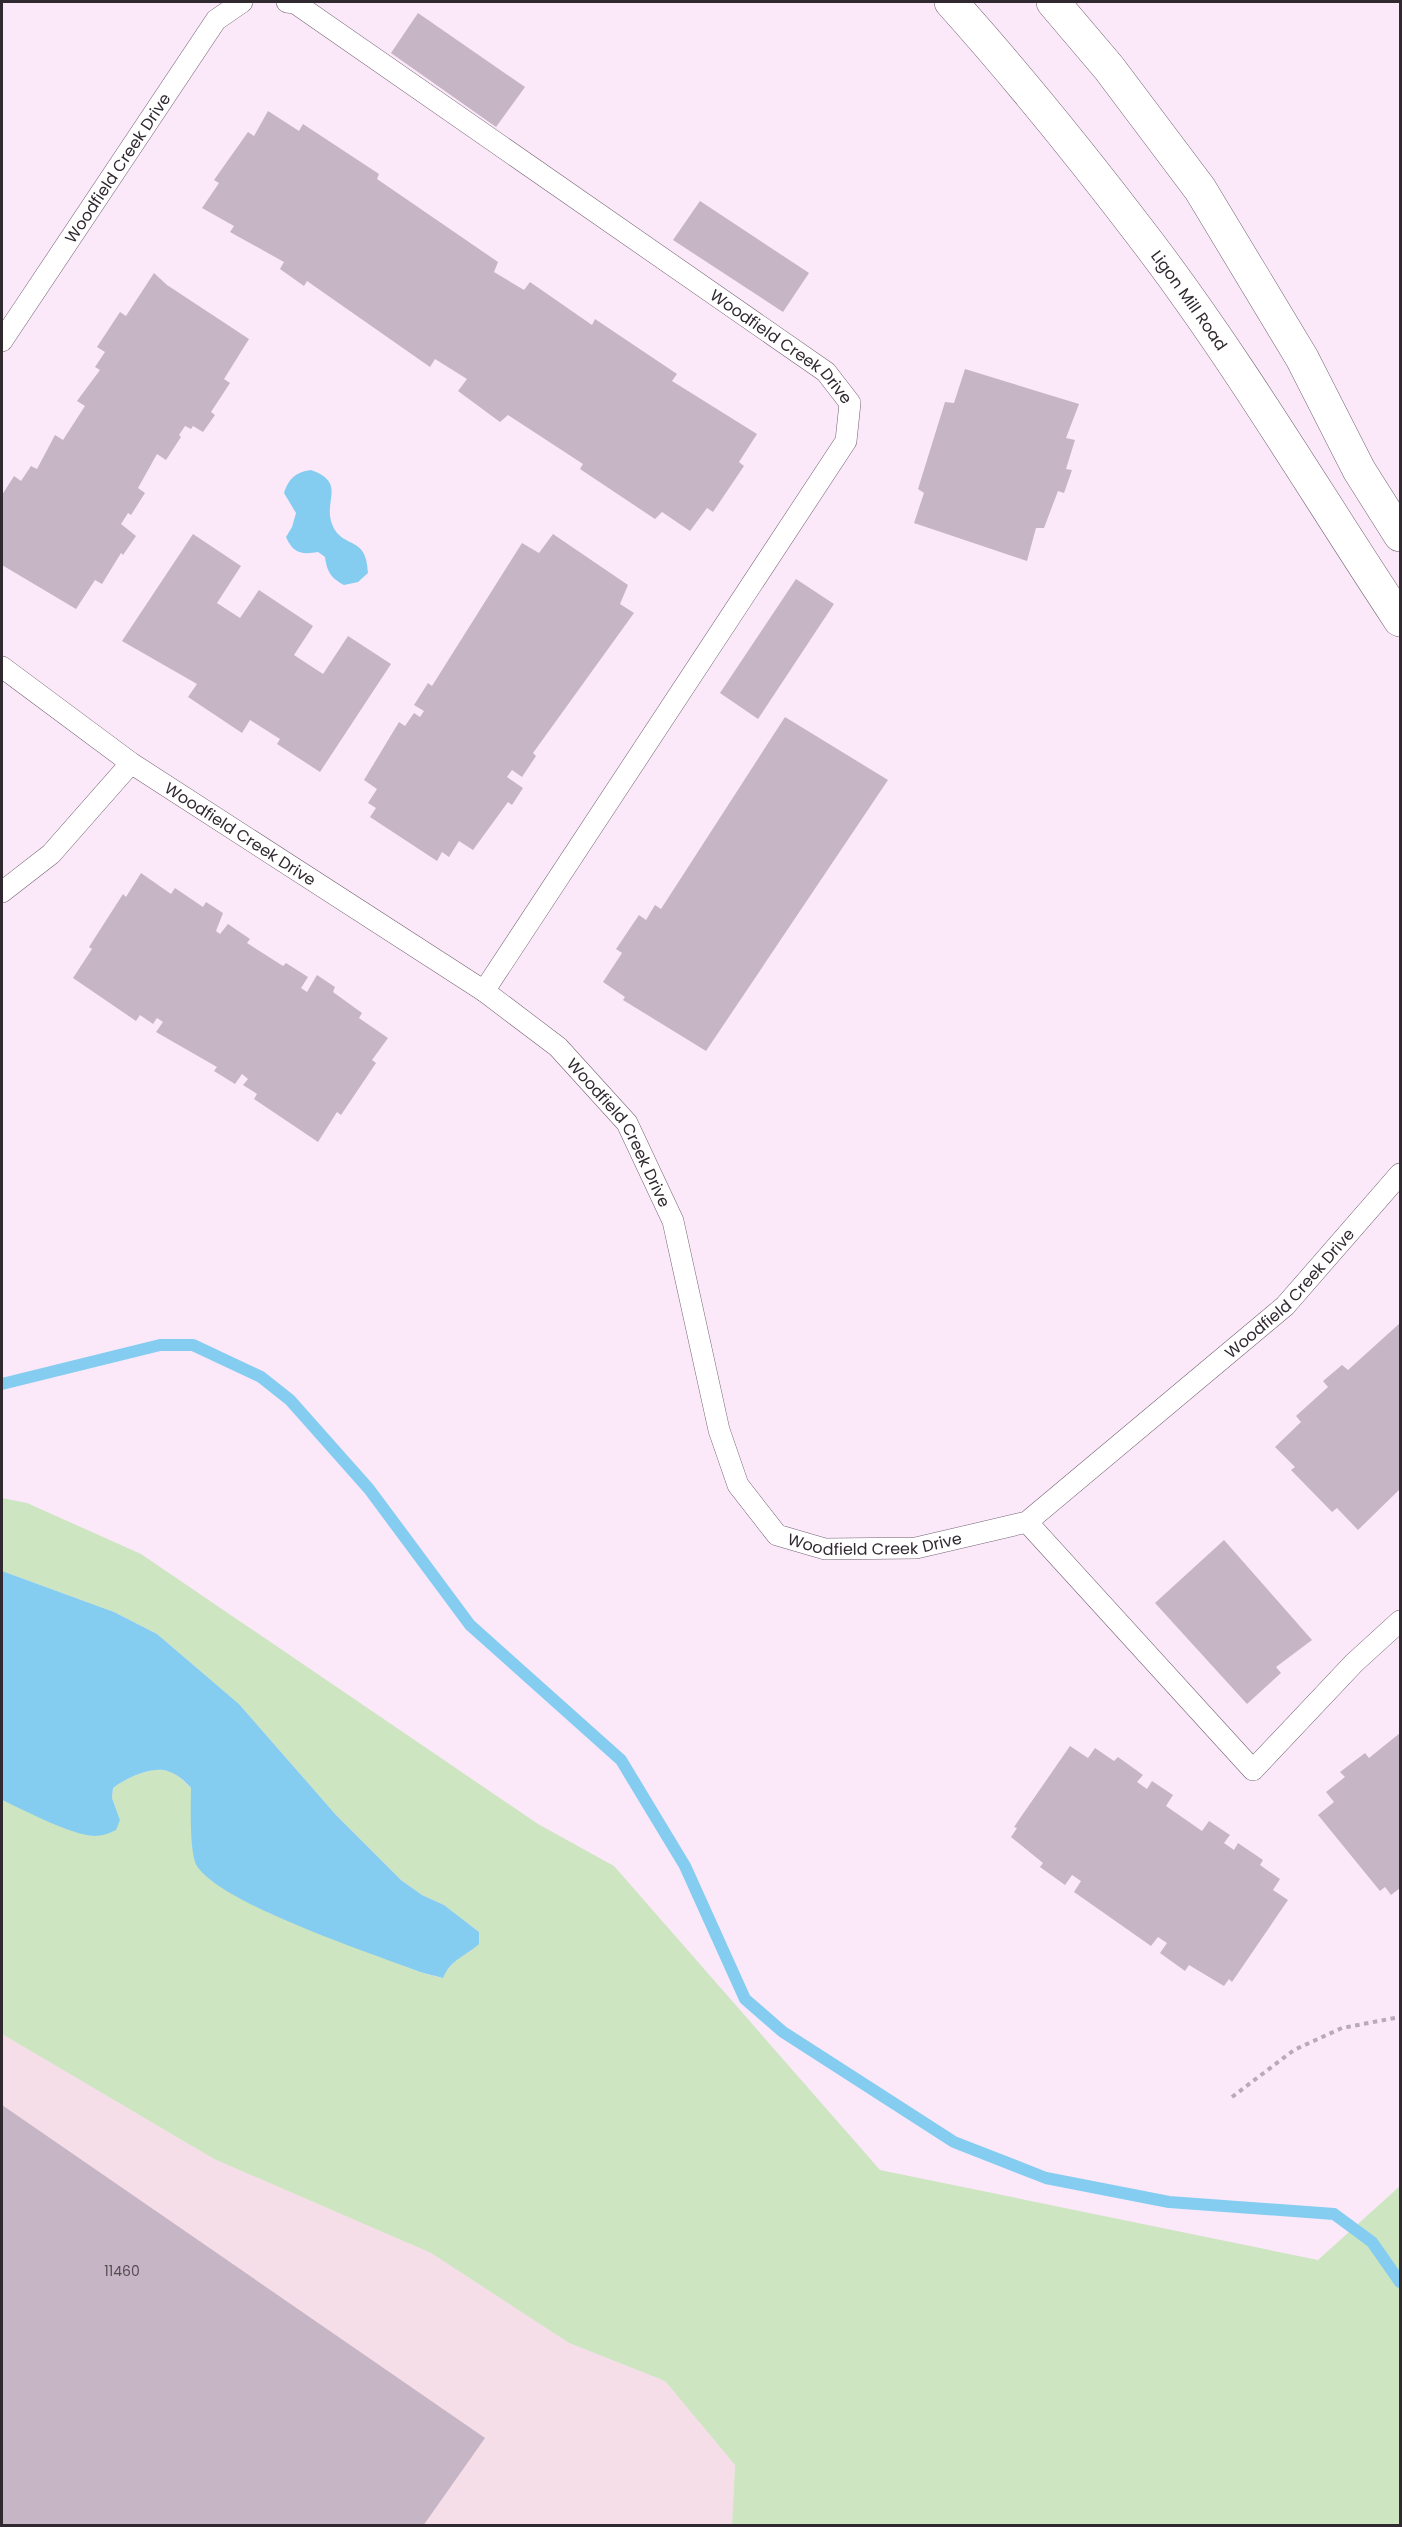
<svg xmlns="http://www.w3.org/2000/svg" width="1402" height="2527" viewBox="0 0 1402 2527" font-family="Poppins,sans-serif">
<rect width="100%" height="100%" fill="#fbe9fa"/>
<polygon fill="#f6dee9" points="2,2034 214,2159 431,2253 569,2343 665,2381 735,2465 732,2525 2,2525"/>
<path fill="#cde5c0" d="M 2,1498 L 27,1503 L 141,1554 L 538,1824 L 614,1866 L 880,2170 L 1318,2260 L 1400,2186 L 1400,2525 L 732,2525 L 735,2465 L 665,2381 L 569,2343 L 431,2253 L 214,2159 L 2,2034 L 2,1800 L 71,1830 L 93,1836 L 120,1820 L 112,1798 L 113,1788 C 124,1779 148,1768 163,1770 C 175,1771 183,1780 191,1788 L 192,1835 L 269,1913 L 420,1972 L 442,1978 C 450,1964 457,1958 471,1951 L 479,1932 L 444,1905 L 422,1895 L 401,1880 L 336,1815 L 239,1704 L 157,1634 L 114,1612 L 2,1571 Z"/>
<g fill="#84cdf1">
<path d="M 311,470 C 347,483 323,500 332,524 C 342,550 367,534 368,573 L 358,582 L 344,585 C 331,578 327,572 325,557 L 318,552 C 301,555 293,553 286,537 L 292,527 L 296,513 L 284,493 C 289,479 295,472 311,470 Z"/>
<path d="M 2,1571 L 114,1612 L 157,1634 L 239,1704 L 336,1815 L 401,1880 L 422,1895 L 444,1905 L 479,1932 L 479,1944 C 465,1957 452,1958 443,1978 L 420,1972 C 374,1954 221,1904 197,1866 C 189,1852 191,1805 191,1788 C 183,1779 175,1772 163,1770 C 148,1768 124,1779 113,1788 L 112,1798 L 120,1820 L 116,1830 C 110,1833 102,1836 94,1836 C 71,1835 24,1810 2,1800 Z"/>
</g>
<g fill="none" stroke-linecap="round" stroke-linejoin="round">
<polyline stroke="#84cdf1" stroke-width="12" points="2,1384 160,1345 193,1345 261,1377 290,1400 369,1489 470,1625 621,1760 685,1866 745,1999 783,2032 954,2142 1046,2178 1169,2202 1334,2214 1372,2242 1400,2282"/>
</g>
<g fill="#c6b5c5">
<polygon points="418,13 525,87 496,127 391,53"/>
<polygon points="268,111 299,131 303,124 379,174 377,179 498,262 494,272 524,290 530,282 592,325 595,319 677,374 672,381 757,434 739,462 744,466 713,512 707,508 690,531 662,512 655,519 580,469 583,464 508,415 500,422 458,391 467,379 435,359 430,367 307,281 304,286 280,269 284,262 230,232 234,226 202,208 219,183 214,180 248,132 254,136"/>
<polygon points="700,201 809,273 783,312 673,240"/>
<polygon points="154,273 167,285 249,339 224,379 230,383 211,412 215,415 203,432 193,426 191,429 185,426 179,435 181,437 166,460 157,454 138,488 145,493 131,515 128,513 121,524 136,536 123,555 121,553 102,584 95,580 76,609 2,565 2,495 14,476 21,481 31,466 37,469 55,435 63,440 85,406 77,401 100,370 95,367 105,352 97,347 120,312 126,316"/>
<polygon points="965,369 1079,404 1066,438 1075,440 1066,469 1072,470 1064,493 1058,491 1044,528 1036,528 1027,561 914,523 924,493 918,489 945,402 954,403"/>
<polygon points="193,534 241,566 217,603 240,618 259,590 313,626 294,655 323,674 348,636 391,664 320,772 277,744 280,739 250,720 242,733 188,697 197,684 122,641"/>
<polygon points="553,534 628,585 620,604 634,613 533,753 536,756 522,777 512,770 507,777 523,788 512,805 508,802 473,850 459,841 449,857 442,852 437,861 370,817 376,808 368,803 377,789 364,780 399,722 405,726 414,713 420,717 424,711 414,705 428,683 432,686 522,543 539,553"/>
<polygon points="796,579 834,604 758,719 720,693"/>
<polygon points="785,717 888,780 706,1051 623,1000 625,997 603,982 622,953 616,949 639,915 646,920 655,905 661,909"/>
<polygon points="141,873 171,894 175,888 203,907 206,902 223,913 216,931 220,934 228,924 250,939 247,943 283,966 286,963 308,977 301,988 307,992 317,975 335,987 333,992 362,1013 359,1018 388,1038 372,1060 376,1063 341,1115 337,1112 318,1142 254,1099 257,1094 243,1085 248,1079 242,1074 235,1084 214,1071 217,1067 156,1032 163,1022 157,1018 153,1024 140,1015 136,1021 73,978 92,949 89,947 123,894 126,897"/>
<polygon points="1400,1323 1400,1489 1358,1530 1337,1508 1332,1512 1291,1470 1295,1467 1275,1447 1301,1422 1296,1416 1328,1387 1323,1381 1342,1365 1348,1370"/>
<polygon points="1224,1540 1312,1640 1276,1667 1281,1673 1247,1704 1155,1603"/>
<polygon points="1400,1733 1400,1888 1391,1895 1385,1887 1380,1891 1318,1815 1334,1802 1326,1792 1345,1777 1340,1772 1365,1753 1369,1758"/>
<polygon points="1070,1746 1088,1758 1095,1748 1114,1761 1118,1757 1143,1775 1137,1782 1147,1789 1152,1781 1173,1795 1166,1806 1202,1831 1209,1821 1230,1835 1224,1843 1234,1850 1238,1843 1263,1860 1260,1865 1280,1879 1273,1890 1288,1900 1232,1982 1229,1979 1224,1986 1189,1965 1185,1971 1160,1953 1167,1943 1158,1937 1151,1946 1074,1892 1081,1881 1072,1875 1065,1885 1040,1867 1043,1863 1011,1837 1017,1828 1014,1827"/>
<polygon points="2,2105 485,2438 423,2526 2,2526"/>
</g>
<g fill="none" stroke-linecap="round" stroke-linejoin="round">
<g stroke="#736372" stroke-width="22">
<g id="service">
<path id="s1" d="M 287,2 L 295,3 L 826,372 L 850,403 L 846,441 L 484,991"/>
<path id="s2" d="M 2,341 L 216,20 L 242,2"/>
<path id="s3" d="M 2,667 L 131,763 L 484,991 L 558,1047 L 627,1123 L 673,1221 L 719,1430 L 738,1485 L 777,1535 L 825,1549 L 916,1548 L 1027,1522 L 1285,1306 L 1400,1174"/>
<polyline points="2,892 51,854 131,763"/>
<polyline points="1027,1522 1253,1770 1354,1663 1400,1621"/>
</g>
</g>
<g stroke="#736372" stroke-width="34">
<g id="secondary">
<path id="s4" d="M 951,2 C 1020,79 1086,161 1149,244 C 1240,364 1317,495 1400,620"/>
<polyline points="1053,2 1109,68 1200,189 1302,358 1359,470 1400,535"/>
</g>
</g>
<polyline stroke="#b9aab8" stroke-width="4" stroke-dasharray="4.5 4.5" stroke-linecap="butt" points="1232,2097 1294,2050 1342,2028 1400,2017"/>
<use href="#service" stroke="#fff" stroke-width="21"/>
<use href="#secondary" stroke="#fff" stroke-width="33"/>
</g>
<g text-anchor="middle" stroke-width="4.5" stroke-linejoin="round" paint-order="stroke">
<g font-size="14" fill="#564c54">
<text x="122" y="2276">11460</text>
</g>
<g font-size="16" fill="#30292f" stroke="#fff">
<text dy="6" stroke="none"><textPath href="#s2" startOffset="208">Woodfield Creek Drive</textPath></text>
<text dy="6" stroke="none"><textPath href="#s4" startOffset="382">Ligon Mill Road</textPath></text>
<text dy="6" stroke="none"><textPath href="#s1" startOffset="604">Woodfield Creek Drive</textPath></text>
<text dy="6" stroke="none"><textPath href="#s3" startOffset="291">Woodfield Creek Drive</textPath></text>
<text dy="6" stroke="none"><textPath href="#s3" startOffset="780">Woodfield Creek Drive</textPath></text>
<text dy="6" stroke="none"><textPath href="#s3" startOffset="1824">Woodfield Creek Drive</textPath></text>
<text dy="6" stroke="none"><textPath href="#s3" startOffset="1320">Woodfield Creek Drive</textPath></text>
</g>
</g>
<rect width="1402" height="2527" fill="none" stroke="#30292f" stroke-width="6"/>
</svg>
